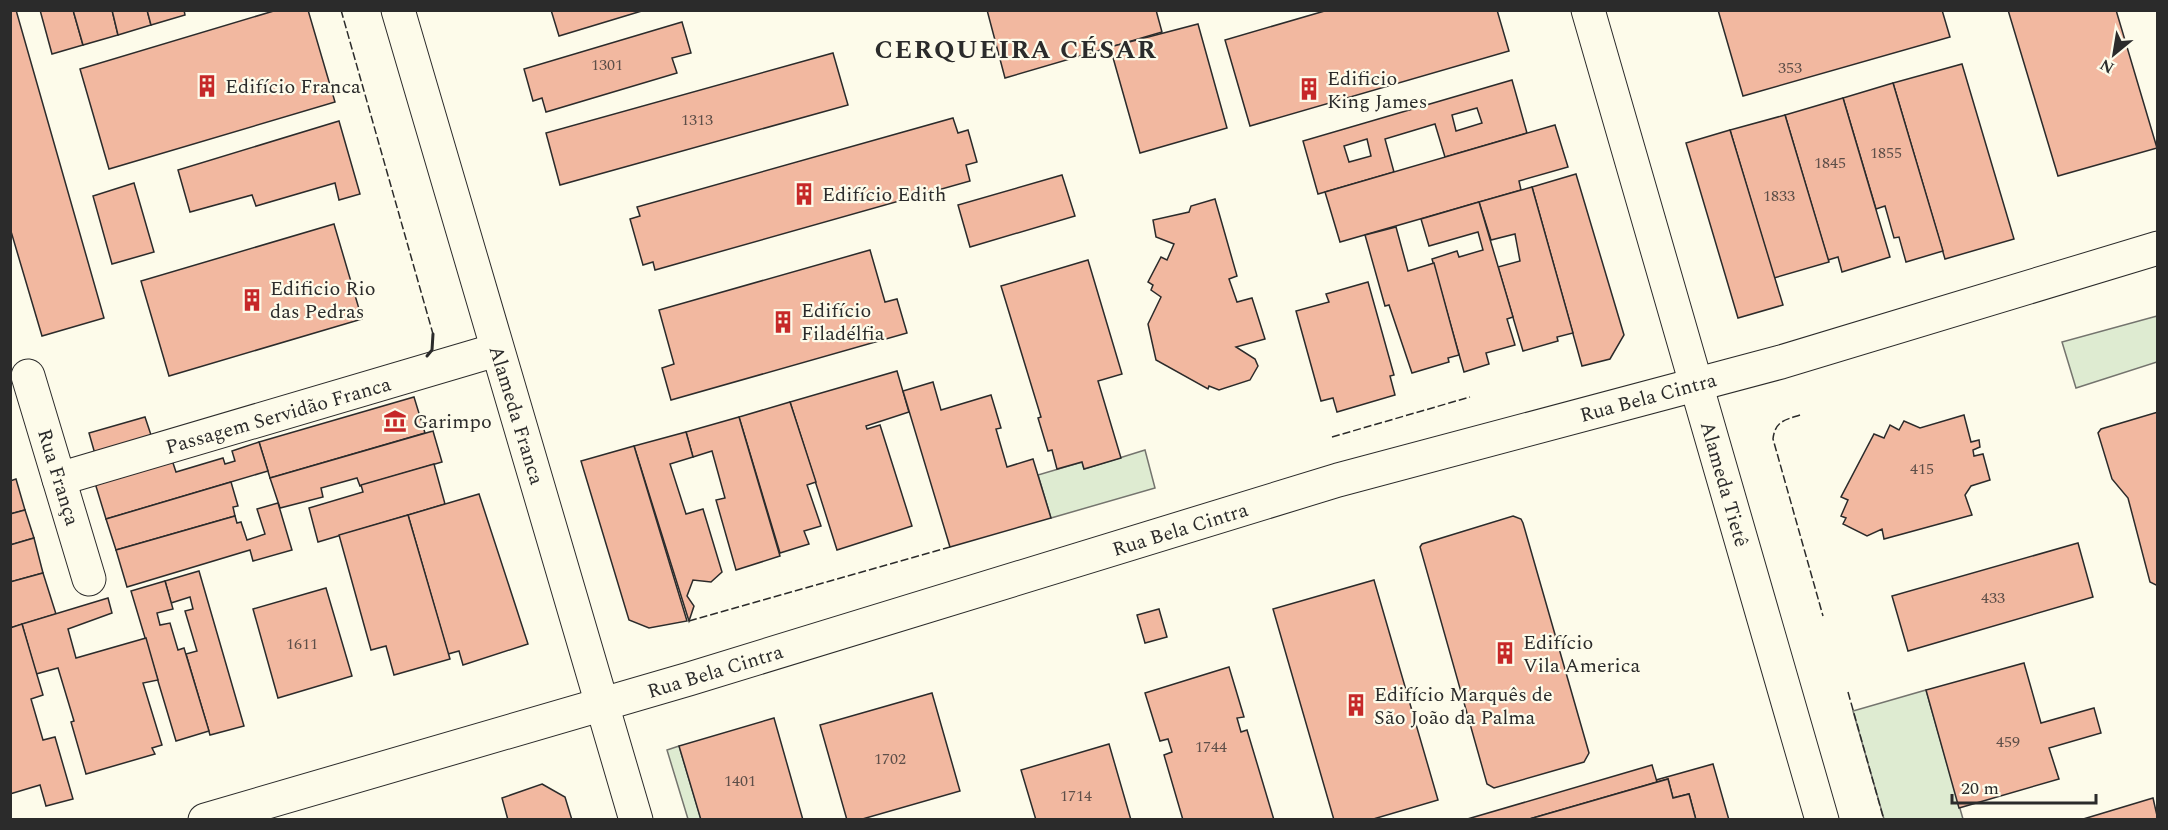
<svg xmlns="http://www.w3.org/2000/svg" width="2168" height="830" viewBox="0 0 2168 830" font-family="Spectral,serif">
<rect width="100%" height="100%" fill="#fdfbea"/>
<g fill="#deebd1" stroke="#74746e" stroke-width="1.5">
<polygon points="2157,316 2157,362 2076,388 2062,342"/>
<polygon points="1145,450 1155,488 1051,518 1038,475 1082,462 1084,469"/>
<polygon points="1926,690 1963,819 1884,819 1853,711"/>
<polygon points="679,746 701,819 688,819 667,750"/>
</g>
<g fill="#f2b8a0" stroke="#2b2b2b" stroke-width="1.5" fill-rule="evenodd">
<polygon points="10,10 16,10 104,318 42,336 10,228"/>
<polygon points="40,10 73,10 83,45 52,54"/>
<polygon points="73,10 112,10 118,35 83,45"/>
<polygon points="112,10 147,10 151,25 118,35"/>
<polygon points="147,10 184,10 185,15 151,25"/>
<polygon points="277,10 308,10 335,102 109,169 80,69"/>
<polygon points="551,10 645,10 559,36"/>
<polygon points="987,10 1156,10 1162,32 1005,78"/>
<polygon points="1328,10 1497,10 1509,51 1250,126 1225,40"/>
<polygon points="1718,10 1942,10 1950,37 1743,96"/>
<polygon points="2008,10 2116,10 2157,148 2058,176"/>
<polygon points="682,22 691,53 672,58 677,73 546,112 542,98 533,101 524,69"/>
<polygon points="1198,24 1227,128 1140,153 1110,47"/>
<polygon points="833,53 848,105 560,185 546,133"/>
<polygon points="1962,64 2014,239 1945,259 1893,83"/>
<path d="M 1512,80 L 1527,133 L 1445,157 L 1435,124 L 1385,139 L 1394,172 L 1318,194 L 1303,141 ZM 1477,108 L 1482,123 L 1456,131 L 1452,115 ZM 1367,139 L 1371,156 L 1349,162 L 1344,146 Z"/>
<polygon points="1893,83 1943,251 1906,262 1899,237 1894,238 1885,206 1876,209 1843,98"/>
<polygon points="1843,98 1890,257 1842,272 1838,257 1828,260 1785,115"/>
<polygon points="1785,115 1829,262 1774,278 1730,130"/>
<polygon points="953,118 958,133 968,130 977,162 966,165 970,181 655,270 653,262 643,265 630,219 640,216 637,207"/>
<polygon points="339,121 360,194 339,200 335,183 256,206 252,195 190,212 178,170"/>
<polygon points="1555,125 1568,167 1519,181 1521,190 1340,242 1325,192"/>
<polygon points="1730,130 1783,305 1738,318 1686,143"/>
<polygon points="1576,174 1624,335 1610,359 1582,366 1532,187"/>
<polygon points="1062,175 1075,216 970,247 958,205"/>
<polygon points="134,183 154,252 112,264 93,196"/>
<polygon points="1532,187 1573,333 1557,337 1558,341 1523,351 1498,267 1520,261 1515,234 1491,240 1479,202"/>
<polygon points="1215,199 1237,276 1229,279 1237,302 1252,298 1265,339 1236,347 1255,359 1258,366 1250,380 1219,390 1209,386 1208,389 1156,360 1148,324 1161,297 1151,290 1153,285 1148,282 1161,257 1167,260 1174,244 1156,237 1153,220 1189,212 1191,206"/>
<polygon points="1479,202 1513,317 1507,319 1515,345 1486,353 1489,364 1464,372 1432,259 1457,251 1459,257 1483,250 1478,232 1429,246 1421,219"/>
<polygon points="334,224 362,319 169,376 141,281"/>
<polygon points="1396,227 1408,271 1434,263 1459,355 1448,358 1449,362 1412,373 1389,305 1385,306 1365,235"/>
<polygon points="870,250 885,302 897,299 907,333 671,400 662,368 674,364 659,310"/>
<polygon points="1088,260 1122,374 1098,381 1121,458 1084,469 1082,462 1057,469 1052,450 1048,451 1038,418 1041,417 1001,286"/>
<polygon points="1368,282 1394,375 1390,376 1395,395 1337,412 1333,398 1321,401 1296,311 1329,302 1326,294"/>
<polygon points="897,371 909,412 866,426 867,429 880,425 912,526 837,550 790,402"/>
<polygon points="933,382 941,410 991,395 1001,428 996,429 1007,467 1033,459 1051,518 950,547 903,391"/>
<polygon points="414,397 425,433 270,478 259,442"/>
<polygon points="790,402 816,482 807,485 821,526 804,531 809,544 780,553 739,417"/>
<polygon points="2158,412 2158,584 2156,585 2150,582 2128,498 2112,479 2098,433 2101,429"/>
<polygon points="1964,415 1971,442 1979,440 1980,447 1973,450 1974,456 1983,454 1990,480 1971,486 1965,495 1972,515 1884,539 1882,529 1867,536 1843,524 1846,518 1841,516 1848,500 1841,497 1874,434 1884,438 1890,425 1899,430 1904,421 1920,428"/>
<polygon points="145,417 152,438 95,454 89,433"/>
<polygon points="739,417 780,556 736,570 716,500 725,498 712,451 693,457 686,432"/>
<polygon points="433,431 442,462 360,486 357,478 321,488 323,497 280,508 270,478"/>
<polygon points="686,432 693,457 670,464 686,514 703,509 722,572 711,582 693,580 687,596 694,606 689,621 634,446"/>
<polygon points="259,442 268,471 106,519 95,483 172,460 176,472 223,458 225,464 235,461 232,451"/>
<polygon points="634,446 687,621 649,628 629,620 581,461"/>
<polygon points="434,464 445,504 318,542 309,508 363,492 361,485"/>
<polygon points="16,479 25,510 10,514 10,481"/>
<polygon points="231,482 238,506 233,507 235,516 116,550 106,519"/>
<polygon points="479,494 528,644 463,665 459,651 448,654 408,515"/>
<polygon points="278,503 292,550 253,561 250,550 127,587 116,550 235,516 237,523 241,522 247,540 265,534 257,509"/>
<polygon points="25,510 34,538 10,545 10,514"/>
<polygon points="408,515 450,659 394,675 386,646 371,650 339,535"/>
<polygon points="1513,516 1521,519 1523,523 1589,753 1584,762 1494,788 1487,784 1420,547 1422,544"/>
<polygon points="34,538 43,573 10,582 10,545"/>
<polygon points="2078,543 2093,597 1908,651 1892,596"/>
<polygon points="199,571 244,726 210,735 186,654 197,651 185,611 193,609 190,597 171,603 165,581"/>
<polygon points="43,573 56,614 10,628 10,582"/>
<polygon points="1374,580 1438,800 1370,820 1334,820 1273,609"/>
<polygon points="165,581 173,609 157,613 160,625 170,623 178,650 184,648 209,731 176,741 131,591"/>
<polygon points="326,588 352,676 278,698 253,609"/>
<polygon points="108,598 112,613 68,629 76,658 146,638 158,680 143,683 162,745 152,748 155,754 86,774 71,722 74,721 58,668 36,674 22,624"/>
<polygon points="1159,609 1167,637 1145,643 1137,615"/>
<polygon points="22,624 43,695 31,699 43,740 55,737 73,799 46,806 40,785 10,794 10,628"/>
<polygon points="2024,663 2041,723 2094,708 2101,733 2049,748 2059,779 1959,808 1926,690"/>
<polygon points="1229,667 1244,717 1237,718 1241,732 1247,730 1274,820 1183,820 1164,755 1172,752 1168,739 1160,741 1145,693"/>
<polygon points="932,693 960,791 859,820 847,820 820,725"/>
<polygon points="774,718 803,820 701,820 679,746"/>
<polygon points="1109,744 1131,820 1036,820 1021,770"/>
<polygon points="1713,764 1729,820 1696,820 1689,794 1673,798 1668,779 1657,782 1656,780"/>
<polygon points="1652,765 1657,782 1526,820 1464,820"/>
<polygon points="1668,779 1673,798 1689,794 1696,820 1526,820"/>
<polygon points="542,784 565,797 572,820 508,820 502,798"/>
<polygon points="2153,798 2158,820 2080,820"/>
</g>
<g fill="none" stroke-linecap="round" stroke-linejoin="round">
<g stroke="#2b2b2b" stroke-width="35">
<g id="street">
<polyline points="398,10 636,820"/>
<polyline points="1588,10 1822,820"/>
<polyline points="28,376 89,579"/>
<polyline points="59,479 496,350"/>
<polyline points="205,820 689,679 1338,480 1781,362 2158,248"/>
</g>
</g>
<use href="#street" stroke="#fdfbea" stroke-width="33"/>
<g stroke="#2b2b2b" stroke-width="1.5" stroke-dasharray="8 3" stroke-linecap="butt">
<polyline points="341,10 433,334"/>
<path d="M 1800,415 C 1785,420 1775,421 1773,439 L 1823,616"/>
<polyline points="1332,437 1470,397"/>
<polyline points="689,621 950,547"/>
<polyline points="1848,692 1884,820"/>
</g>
<polyline stroke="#2b2b2b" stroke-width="3" points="427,356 432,350 433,334"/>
</g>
<defs>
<g id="building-bare" transform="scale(1.8)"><path d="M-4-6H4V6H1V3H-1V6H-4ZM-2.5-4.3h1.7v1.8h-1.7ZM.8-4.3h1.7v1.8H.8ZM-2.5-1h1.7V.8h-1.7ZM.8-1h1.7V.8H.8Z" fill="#c62828" stroke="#fdfbea" stroke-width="2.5" paint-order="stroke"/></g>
<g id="museum-bare" transform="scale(1.8)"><path d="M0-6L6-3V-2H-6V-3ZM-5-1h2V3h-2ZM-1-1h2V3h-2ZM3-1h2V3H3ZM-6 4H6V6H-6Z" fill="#c62828" stroke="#fdfbea" stroke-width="2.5" paint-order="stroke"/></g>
</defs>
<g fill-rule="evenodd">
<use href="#building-bare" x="207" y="86"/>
<use href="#building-bare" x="1309" y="89"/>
<use href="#building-bare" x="804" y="194"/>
<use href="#building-bare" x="252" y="300"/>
<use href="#building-bare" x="783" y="322"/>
<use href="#museum-bare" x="395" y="421"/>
<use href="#building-bare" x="1505" y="653"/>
<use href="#building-bare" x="1356" y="705"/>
</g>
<g text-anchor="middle" stroke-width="4.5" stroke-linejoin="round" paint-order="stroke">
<g font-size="16" fill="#5d4e48">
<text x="607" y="70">1301</text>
<text x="1790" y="73">353</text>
<text x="697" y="125">1313</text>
<text x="1886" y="158">1855</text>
<text x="1830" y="168">1845</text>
<text x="1779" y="201">1833</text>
<text x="1922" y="474">415</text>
<text x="1993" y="603">433</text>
<text x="302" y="649">1611</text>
<text x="2008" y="747">459</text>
<text x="1211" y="752">1744</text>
<text x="890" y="764">1702</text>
<text x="740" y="786">1401</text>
<text x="1076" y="801">1714</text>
</g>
<g font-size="20" fill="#2b2b2b" stroke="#fdfbea" text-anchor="start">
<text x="1327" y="85">Edificio<tspan x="1327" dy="23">King James</tspan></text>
<text x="225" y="93">Edifício Franca</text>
<text x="822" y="201">Edifício Edith</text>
<text x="270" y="295">Edificio Rio<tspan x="270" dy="23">das Pedras</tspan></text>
<text x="801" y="317">Edifício<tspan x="801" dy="23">Filadélfia</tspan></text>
<text x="413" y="428">Garimpo</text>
<text x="1523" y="649">Edifício<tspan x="1523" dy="23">Vila America</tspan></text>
<text x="1374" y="701">Edifício Marquês de<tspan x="1374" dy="23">São João da Palma</tspan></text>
</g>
<g font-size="20" fill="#2b2b2b" stroke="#fdfbea">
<text transform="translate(1648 397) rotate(-15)" y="7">Rua Bela Cintra</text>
<text transform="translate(278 415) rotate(-16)" y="7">Passagem Servidão Franca</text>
<text transform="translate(517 415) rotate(73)" y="7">Alameda Franca</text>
<text transform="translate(59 477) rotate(73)" y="7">Rua França</text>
<text transform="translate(1725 484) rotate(74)" y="7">Alameda Tietê</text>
<text transform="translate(1180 529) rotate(-17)" y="7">Rua Bela Cintra</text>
<text transform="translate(715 671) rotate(-17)" y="7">Rua Bela Cintra</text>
</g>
<g font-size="26" font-weight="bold" letter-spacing="1.5" fill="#2b2b2b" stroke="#fdfbea">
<text x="1016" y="58">CERQUEIRA CÉSAR</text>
</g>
</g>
<rect width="2168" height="830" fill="none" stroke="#2b2b2b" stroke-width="24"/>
<g transform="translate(2114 54) rotate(210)" stroke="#fdfbea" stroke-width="4.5" paint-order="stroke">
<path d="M0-4.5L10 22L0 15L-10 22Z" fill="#2b2b2b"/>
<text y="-9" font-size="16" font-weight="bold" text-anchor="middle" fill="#2b2b2b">N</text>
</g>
<path d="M1952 794v9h144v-9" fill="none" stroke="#2b2b2b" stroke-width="3"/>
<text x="1961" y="794" font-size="18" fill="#2b2b2b" stroke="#fdfbea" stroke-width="4.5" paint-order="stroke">20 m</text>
</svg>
